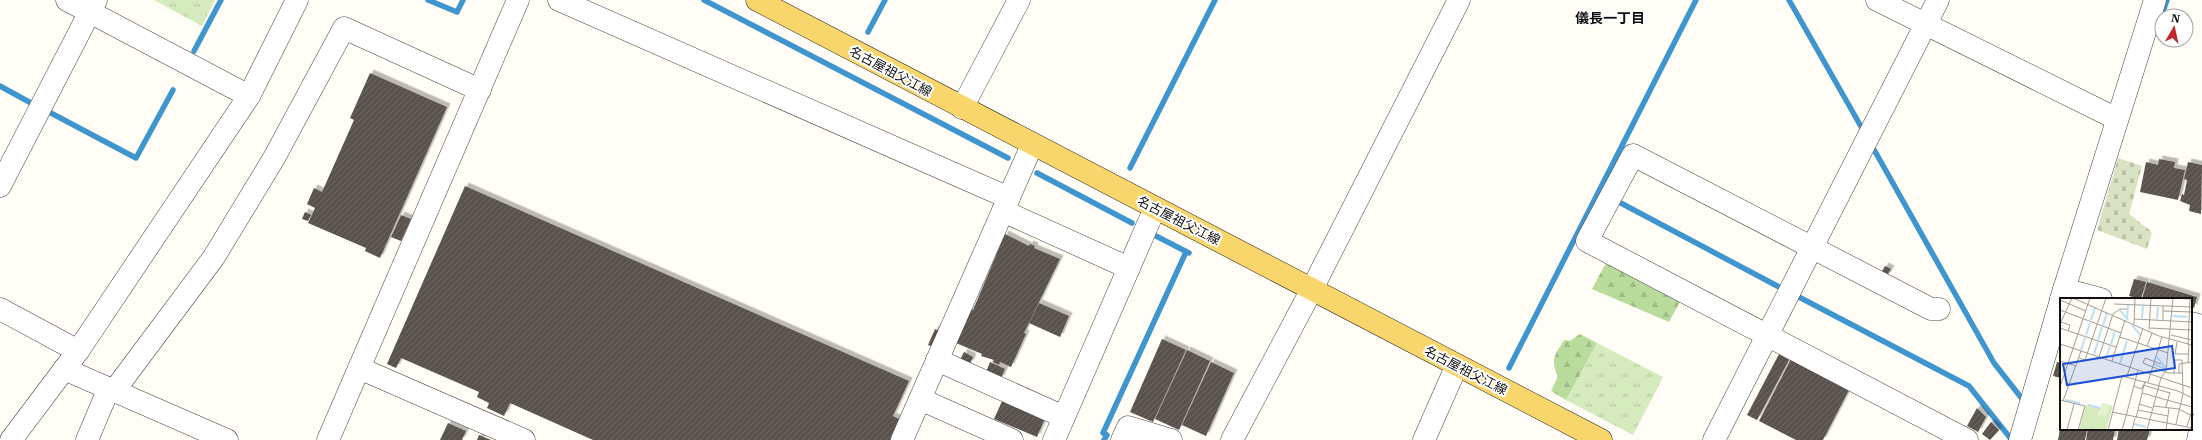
<svg xmlns="http://www.w3.org/2000/svg" width="2202" height="440" viewBox="0 0 2202 440" font-family="'IBM Plex Serif','Noto Sans JP',serif">
<defs>
<pattern id="grass-tufts" width="24" height="20" patternUnits="userSpaceOnUse"><rect width="24" height="20" fill="#d5ebbd"/><path d="M3 7l-1-3M5 7V3M7 7l1-3M15 17l-1-3M17 17v-4M19 17l1-3" fill="none" stroke="#b6c8a1"/></pattern>
<pattern id="forest-firs" width="22" height="20" patternUnits="userSpaceOnUse"><rect width="22" height="20" fill="#b9dc9c"/><path d="M5 1l3.5 6h-7zM16 11l3.5 6h-7z" fill="#9ebc85"/></pattern>
<pattern id="cemetery-stones" width="16" height="16" patternUnits="userSpaceOnUse"><rect width="16" height="16" fill="#d9e3c4"/><path d="M2 7V4a2 2 0 0 1 4 0v3zM10 15v-3a2 2 0 0 1 4 0v3z" fill="#b9c2a7"/></pattern>
<pattern id="building-hatch" width="6" height="6" patternUnits="userSpaceOnUse"><rect width="6" height="6" fill="#5a524d"/><path d="M-1 1l2-2M0 6l6-6M5 7l2-2" fill="none" stroke="#6d6662"/></pattern>
<filter id="shadow"><feDropShadow dx="3.5" dy="-3.5" stdDeviation="0" flood-color="#0004"/></filter>
</defs>
<rect width="100%" height="100%" fill="#fffdf5"/>
<g fill="url(#grass-tufts)">
<polygon points="154,0 215,0 202,26"/>
<polygon points="1597,343 1663,377 1633,435 1566,400"/>
</g>
<g fill="url(#forest-firs)">
<polygon points="1607,261 1681,300 1669,322 1592,289"/>
<path d="M 1580,334 L 1597,343 L 1566,400 L 1551,391 L 1558,376 C 1550,359 1555,355 1564,340 L 1570,341 Z"/>
</g>
<polygon fill="url(#cemetery-stones)" points="2118,158 2142,166 2129,214 2152,232 2147,249 2097,230"/>
<g fill="none" stroke-linecap="round" stroke-linejoin="round">
<g stroke="#3f96cf" stroke-width="5.5">
<polyline points="428,0 457,12 463,0"/>
<polyline points="704,0 1008,158"/>
<polyline points="1789,0 1863,130"/>
<polyline points="2161,17 2167,0"/>
<polyline points="868,32 885,0"/>
<polyline points="194,51 221,0"/>
<polyline points="0,86 31,103"/>
<polyline points="49,112 136,158 173,90"/>
<polyline points="1872,146 1994,363 2023,400"/>
<polyline points="1130,168 1215,0"/>
<polyline points="1037,173 1132,223"/>
<polyline points="1617,201 1781,288"/>
<polyline points="1156,236 1189,253"/>
<polyline points="1797,296 1969,386 2011,439"/>
<polyline points="1509,368 1696,0"/>
<polyline points="1104,440 1107,435 1103,433 1186,252"/>
</g>
</g>
<g fill="url(#building-hatch)" filter="url(#shadow)">
<polygon points="370,73 447,107 380,258 365,251 366,248 308,223 315,208 307,204 314,188 322,192 354,120 350,118"/>
<polygon points="2159,159 2175,162 2174,168 2185,170 2178,200 2140,192 2146,162 2158,165"/>
<polygon points="2188,162 2202,165 2201,214 2189,211 2190,205 2180,201 2182,194 2184,195 2187,180 2184,179"/>
<polygon points="465,186 909,381 893,416 899,419 890,440 593,440 510,403 504,416 487,408 489,403 477,397 479,392 401,358 396,368 387,364"/>
<polygon points="305,212 311,215 308,221 302,219"/>
<polygon points="401,215 411,219 401,241 391,237"/>
<polygon points="1005,234 1029,246 1030,244 1035,246 1034,248 1060,259 1024,333 1026,334 1011,367 1000,362 999,365 993,362 994,360 981,356 982,354 956,343 971,309 973,310"/>
<polygon points="1885,266 1891,269 1887,276 1881,273"/>
<polygon points="2134,279 2146,282 2141,299 2129,296"/>
<polygon points="2147,282 2197,297 2194,308 2191,307 2191,299 2142,299"/>
<polygon points="1039,303 1069,316 1060,337 1029,323"/>
<polygon points="935,329 939,331 931,346 928,345"/>
<polygon points="1162,339 1186,350 1153,422 1130,412"/>
<polygon points="1187,350 1210,361 1179,430 1155,419"/>
<polygon points="964,352 973,357 970,364 960,360"/>
<polygon points="1779,354 1789,360 1757,420 1747,415"/>
<polygon points="1791,359 1849,390 1823,440 1796,440 1759,421"/>
<polygon points="990,362 1005,369 1001,379 986,372"/>
<polygon points="1211,362 1234,373 1206,436 1182,425"/>
<polygon points="2057,362 2061,363 2061,378 2053,376"/>
<polygon points="1003,399 1046,416 1037,437 994,419"/>
<polygon points="1977,408 1986,417 1978,432 1967,426"/>
<polygon points="1991,422 1999,430 1990,440 1982,434"/>
<polygon points="448,423 466,431 462,440 440,440"/>
<polygon points="2060,429 2087,429 2085,440 2058,440"/>
<polygon points="2088,429 2115,429 2113,440 2086,440"/>
<polygon points="2119,429 2150,429 2147,440 2117,440"/>
<polygon points="479,435 491,440 477,440"/>
</g>
<g fill="none" stroke-linecap="round" stroke-linejoin="round">
<g stroke="#444" stroke-width="23">
<g id="minor">
<polyline points="67,0 249,96"/>
<polyline points="559,0 1009,198"/>
<polyline points="1877,0 2117,119"/>
<polyline points="962,108 1019,0"/>
<polyline points="0,186 96,0"/>
<polyline points="1003,211 1129,268"/>
<polyline points="2064,289 2101,299"/>
<polyline points="2061,299 2155,0"/>
<polyline points="0,309 78,351"/>
<polyline points="1939,309 1931,309 1633,155 1587,241 1967,440"/>
<polyline points="2191,323 2202,326"/>
<polyline points="2202,339 2197,374 2202,407"/>
<polyline points="937,360 1064,417"/>
<polyline points="359,368 524,440"/>
<polyline points="64,369 227,440"/>
<polyline points="114,391 214,257 274,158 344,28 480,90"/>
<polyline points="920,399 1012,440"/>
<polyline points="11,440 78,351 249,96 297,0"/>
<polyline points="87,440 109,388"/>
<polyline points="328,440 518,0"/>
<polyline points="902,440 1032,145"/>
<polyline points="1054,440 1155,208"/>
<polyline points="1122,440 1128,427 1171,440"/>
<polyline points="1232,440 1312,289 1459,0"/>
<polyline points="1424,440 1457,365"/>
<polyline points="1714,440 1938,0"/>
<polyline points="2020,440 2061,300"/>
<polyline points="2198,440 2202,422"/>
</g>
</g>
<g stroke="#222" stroke-width="23">
<polyline id="major" points="757,0 1601,440"/>
</g>
<use href="#minor" stroke="#fff" stroke-width="22"/>
<use href="#major" stroke="#f9d66b" stroke-width="22"/>
</g>
<g text-anchor="middle" stroke-width="4" stroke-linejoin="round" paint-order="stroke">
<g font-size="13" fill="#111" stroke="#fff">
<text transform="translate(891 71) rotate(28)" y="5">名古屋祖父江線</text>
<text transform="translate(1179 220) rotate(27)" y="5">名古屋祖父江線</text>
<text transform="translate(1466 370) rotate(27)" y="5">名古屋祖父江線</text>
</g>
<g font-size="14" font-weight="bold" fill="#111" stroke="#fff">
<text x="1610" y="23">儀長一丁目</text>
</g>
</g>
<g transform="translate(2060 298)">
<rect width="132" height="132" fill="#fffdf5"/>
<path d="M 43,105 L 53,108 L 46,132 L 19,132 L 26,107 L 40,110 Z" fill="#d5ebbd"/>
<path d="M 43,106 L 50,108 L 46,119 L 37,117 Z" fill="#e6f2cf"/>
<path fill="none" stroke="#b9e0f7" stroke-width="2" d="M 60,12 L 68,22M 113,18 L 127,19M 67,20 L 68,7M 82,20 L 83,8M 97,21 L 98,9M 31,22 L 35,10M 43,27 L 47,15M 72,27 L 80,37M 26,37 L 30,25M 38,42 L 42,29M 51,46 L 55,34M 21,52 L 25,40M 34,56 L 38,44M 97,59 L 105,69M 46,60 L 50,48M 60,65 L 67,43M 94,66 L 105,71M 5,102 L 20,105M 28,107 L 40,110M 74,126 L 86,129"/>
<path fill="none" stroke="#a09f9a" stroke-width="1" d="M 13,0 L 99,38 L 132,47M 109,0 L 132,1M 0,2 L 26,13M 54,6 L 132,9M 0,12 L 61,35M 103,13 L 132,14M 53,16 L 60,11 L 67,11M 74,21 L 132,24M 103,22 L 103,8M 1,24 L 10,27 L 8,33M 0,26 L 12,0M 74,26 L 75,0M 0,30 L 56,49M 89,30 L 132,32M 89,31 L 91,0M 111,37 L 132,42M 60,39 L 108,55M 117,44 L 115,56 L 129,56M 0,46 L 132,90M 128,47 L 130,0M 87,48 L 92,35M 39,59 L 53,16M 19,60 L 25,62 L 46,0M 0,63 L 16,68M 52,63 L 65,22M 128,64 L 129,47M 101,66 L 85,60 L 83,65 L 108,75 L 123,75M 114,75 L 115,62 L 122,62 L 123,96 L 116,126M 119,75 L 119,66 L 132,64M 67,78 L 83,30M 88,84 L 102,39M 74,88 L 82,91 L 83,87 L 110,95M 0,89 L 30,0M 82,95 L 132,109M 0,102 L 25,108 L 18,132M 3,103 L 21,53M 79,106 L 92,110M 93,108 L 119,111 L 132,118M 106,109 L 110,94M 78,112 L 108,118M 52,114 L 132,130M 66,118 L 78,72M 76,120 L 85,83M 127,128 L 132,113M 7,132 L 14,106M 48,132 L 62,78 L 118,93 L 132,100M 62,132 L 66,118M 72,132 L 75,120M 87,132 L 101,80 L 106,73 L 113,0M 106,132 L 109,110"/>
<path fill="#1d4ed8" fill-opacity="0.15" stroke="#1d4ed8" stroke-width="2" d="M 112,48 L 115,70 L 7,87 L 3,66 Z"/>
<rect width="132" height="132" fill="none" stroke="#111" stroke-width="2"/>
</g>
<g transform="translate(2174 28) rotate(9)"><circle r="19" fill="#ffffff" stroke="#a0a0a0"/>
<path d="M0-3L7 15L0 10L-7 15Z" fill="#c4262e"/>
<text y="-6" font-size="11" font-weight="bold" text-anchor="middle" fill="#111111">N</text>
</g>
</svg>
